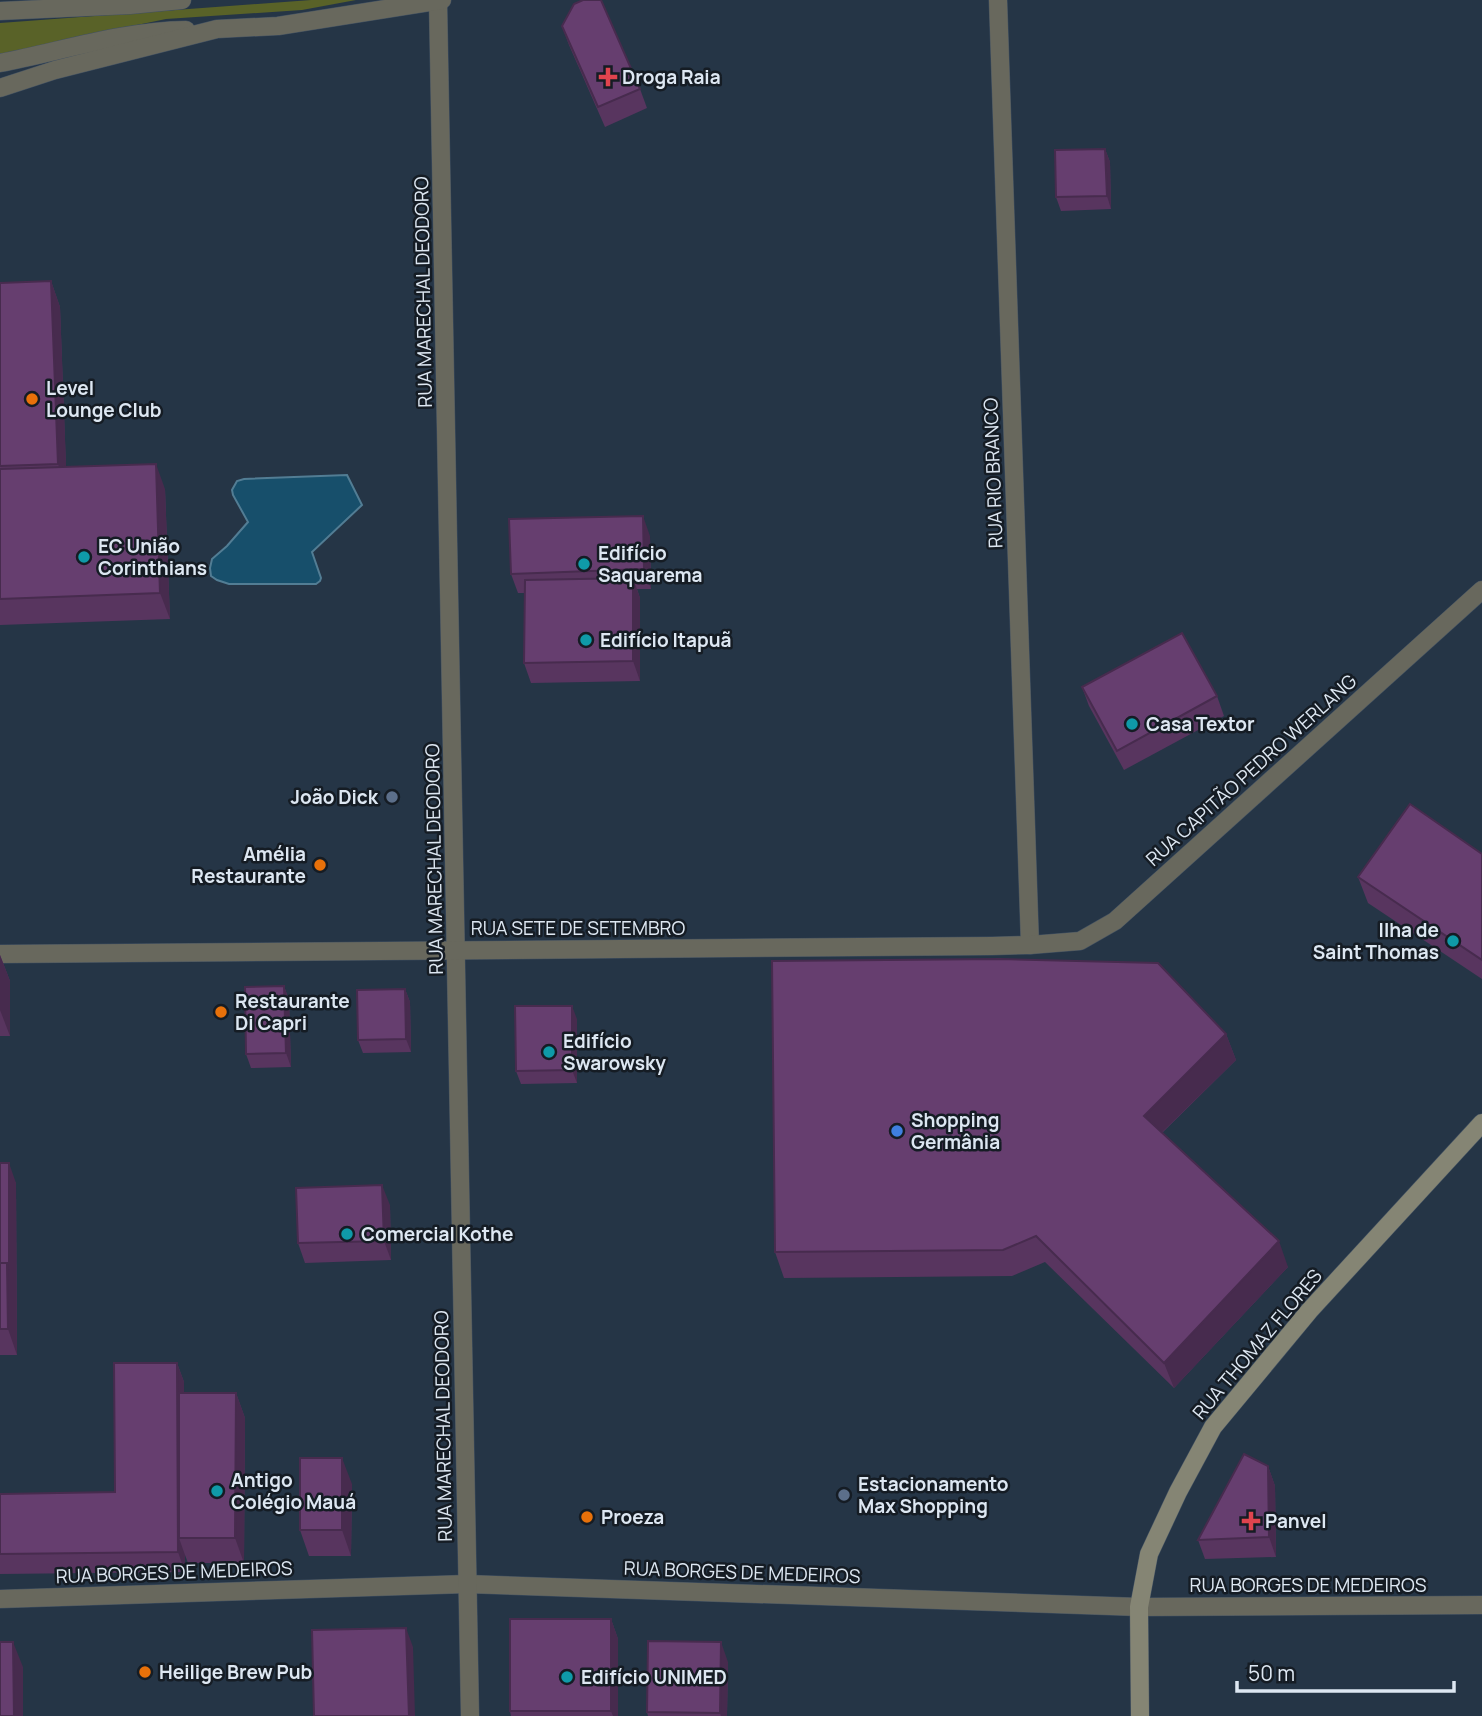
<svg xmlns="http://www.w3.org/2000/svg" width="1482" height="1716" viewBox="0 0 1482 1716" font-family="Manrope,sans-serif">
<rect width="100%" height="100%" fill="#253546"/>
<polygon fill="#596228" points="311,0 356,0 302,10 166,19 79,37 0,55 0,23"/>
<polygon fill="#174f6b" stroke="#527d94" stroke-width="2" points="347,475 362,505 312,552 321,578 320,581 316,584 229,584 217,580 211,576 210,568 212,559 227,546 248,522 233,495 232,490 237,481 244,479"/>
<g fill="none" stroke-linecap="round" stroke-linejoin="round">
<g stroke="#425162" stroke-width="19">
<g id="minor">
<polyline points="998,0 1030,945"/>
<polyline points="0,1599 467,1584 1139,1607 1482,1605"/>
</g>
</g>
<g stroke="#425162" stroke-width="19">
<g id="tertiary">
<polyline points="438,1 470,1716"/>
<polyline points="0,11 130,5 182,0"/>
<path d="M 0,63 C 62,51 123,31 186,30"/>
<polyline points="0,88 55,70 217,29 278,26 442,0"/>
<polyline points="0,954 992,946 1030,945 1080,941 1115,921 1482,590"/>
</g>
</g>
<g stroke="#425162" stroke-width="19">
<polyline id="secondary" points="1140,1716 1139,1607 1149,1554 1178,1492 1213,1427 1310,1310 1482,1123"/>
</g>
<use href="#minor" stroke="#68685d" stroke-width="18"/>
<use href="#tertiary" stroke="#68685d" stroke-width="18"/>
<use href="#secondary" stroke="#858574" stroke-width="18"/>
</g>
<g fill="#58355f">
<polygon points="562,26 640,89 647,108 605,127 569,45"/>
<polygon points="1105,149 1110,162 1111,209 1061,211 1056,197"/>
<polygon points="51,281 60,307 66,467 165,489 170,619 0,625 0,283"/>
<polygon points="650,536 651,589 637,589 640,598 640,681 531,683 524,663 525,593 518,593 511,574"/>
<polygon points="1082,687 1217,696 1224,716 1124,770 1089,706"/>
<polygon points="1482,854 1482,979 1368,903 1358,877"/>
<polygon points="0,955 10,981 10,1036 0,1036"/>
<polygon points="284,986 289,1000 291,1067 251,1068 246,1054"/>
<polygon points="405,989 410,1002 411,1052 363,1053 358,1040"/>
<polygon points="577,1019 577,1083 521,1084 516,1071"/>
<polygon points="1226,1034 1236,1060 1162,1133 1288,1267 1174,1388 1045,1262 1012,1276 784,1278 775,1252"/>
<polygon points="0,1163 16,1183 17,1355 0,1355"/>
<polygon points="390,1205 391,1260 305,1263 298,1243"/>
<polygon points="177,1363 184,1382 184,1393 236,1393 245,1418 244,1563 188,1563 185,1555 185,1572 0,1574 0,1494 115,1492"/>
<polygon points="1268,1466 1275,1486 1276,1557 1205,1559 1198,1540"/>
<polygon points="352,1484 351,1556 309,1556 300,1530"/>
<polygon points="611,1619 618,1639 618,1716 511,1716 510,1711"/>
<polygon points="728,1662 727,1716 648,1716 647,1712"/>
</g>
<g fill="#472b4e">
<polygon points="1105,149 1110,162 1111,209 1107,196"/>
<polygon points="51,281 60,307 67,490 58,464"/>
<polygon points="156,464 165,489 170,619 160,593"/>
<polygon points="643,516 650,536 651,589 644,569"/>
<polygon points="633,578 640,598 640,681 633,661"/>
<polygon points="0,955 10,981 10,1036 0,1010"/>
<polygon points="284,986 289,1000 291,1067 286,1053"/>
<polygon points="405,989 410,1002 411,1052 406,1039"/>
<polygon points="572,1006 577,1019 577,1083 572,1070"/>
<polygon points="1226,1034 1236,1060 1153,1141 1144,1116"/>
<polygon points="9,1163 16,1183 17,1355 8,1329 7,1263"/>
<polygon points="382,1185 390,1205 391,1260 384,1241"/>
<polygon points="1279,1241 1288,1267 1174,1388 1164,1363"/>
<polygon points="177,1363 184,1382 185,1538 179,1538 185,1555 185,1572 178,1552"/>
<polygon points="236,1393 245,1418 244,1563 235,1538"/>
<polygon points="342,1458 352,1484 351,1556 342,1530"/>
<polygon points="1268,1466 1275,1486 1276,1557 1269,1537"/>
<polygon points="611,1619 618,1639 618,1716 613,1716 611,1711"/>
<polygon points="406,1628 413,1647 415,1716 409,1716"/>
<polygon points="13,1642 23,1667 23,1716 14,1716"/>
<polygon points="721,1642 728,1662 727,1716 721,1716 720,1713"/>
</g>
<g fill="#663e6f" stroke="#472b4e" stroke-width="2">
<polygon points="583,0 601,0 640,89 598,107 562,26 574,4"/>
<polygon points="1105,149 1107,196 1056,197 1055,150"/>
<polygon points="51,281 58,464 0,466 0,283"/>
<polygon points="156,464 160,593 0,599 0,469"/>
<polygon points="643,516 644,569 511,574 509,519"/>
<polygon points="633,578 633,661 524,663 525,580"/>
<polygon points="1182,633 1217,696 1117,751 1082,687"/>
<polygon points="1410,804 1482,854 1482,960 1358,877"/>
<polygon points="1000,959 1158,963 1226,1034 1144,1116 1279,1241 1164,1363 1036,1236 1003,1250 775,1252 772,961"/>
<polygon points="284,986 286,1053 246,1054 245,987"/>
<polygon points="405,989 406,1039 358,1040 357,990"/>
<polygon points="515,1006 572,1006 572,1070 516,1071"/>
<polygon points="0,1163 9,1163 9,1269 7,1263 0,1263"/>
<polygon points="382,1185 384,1241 298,1243 296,1188"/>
<polygon points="0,1263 7,1263 8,1329 0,1329"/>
<polygon points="114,1363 177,1363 178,1552 0,1554 0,1494 115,1492"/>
<polygon points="179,1393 236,1393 235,1538 179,1538"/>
<polygon points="1244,1454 1268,1466 1269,1537 1198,1540"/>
<rect x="300" y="1458" width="42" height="72"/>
<rect x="510" y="1619" width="101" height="92"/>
<polygon points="406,1628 409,1716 314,1716 312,1630"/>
<polygon points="648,1641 721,1642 720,1713 647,1712"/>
<polygon points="0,1642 13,1642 14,1716 0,1716"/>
</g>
<g fill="#e0444e" stroke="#151c24" stroke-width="2.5">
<path d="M604.5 66.5h7v7h7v7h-7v7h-7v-7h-7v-7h7z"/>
<path d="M1247.5 1510.5h7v7h7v7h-7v7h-7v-7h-7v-7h7z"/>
</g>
<g fill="#e8710a" stroke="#151c24" stroke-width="2.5">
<circle cx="32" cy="399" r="7"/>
<circle cx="320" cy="865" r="7"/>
<circle cx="221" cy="1012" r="7"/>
<circle cx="587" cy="1517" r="7"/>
<circle cx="145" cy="1672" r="7"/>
</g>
<g fill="#0f9aa8" stroke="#151c24" stroke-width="2.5">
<circle cx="84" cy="557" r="7"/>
<circle cx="584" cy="564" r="7"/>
<circle cx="586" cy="640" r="7"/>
<circle cx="1132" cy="724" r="7"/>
<circle cx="1453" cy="941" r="7"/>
<circle cx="549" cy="1052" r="7"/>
<circle cx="347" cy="1234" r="7"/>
<circle cx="217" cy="1491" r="7"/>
<circle cx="567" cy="1677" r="7"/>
</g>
<g fill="#5c6f8a" stroke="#151c24" stroke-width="2.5">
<circle cx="392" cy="797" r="7"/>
<circle cx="844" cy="1495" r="7"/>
</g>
<circle fill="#3f7fe0" stroke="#151c24" stroke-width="2.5" cx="897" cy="1131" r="7"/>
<g text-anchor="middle" stroke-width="5" stroke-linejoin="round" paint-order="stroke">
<g font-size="19" font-weight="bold" fill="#dde7f2" stroke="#151c24" text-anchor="start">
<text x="622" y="84">Droga Raia</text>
<text x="46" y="395">Level<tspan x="46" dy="22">Lounge Club</tspan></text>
<text x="98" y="553">EC União<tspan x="98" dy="22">Corinthians</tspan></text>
<text x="598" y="560">Edifício<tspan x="598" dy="22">Saquarema</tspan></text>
<text x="600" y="647">Edifício Itapuã</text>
<text x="1146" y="731">Casa Textor</text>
<text x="378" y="804" text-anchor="end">João Dick</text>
<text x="306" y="861" text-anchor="end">Amélia<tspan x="306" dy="22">Restaurante</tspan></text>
<text x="1439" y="937" text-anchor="end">Ilha de<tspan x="1439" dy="22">Saint Thomas</tspan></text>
<text x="235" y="1008">Restaurante<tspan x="235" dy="22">Di Capri</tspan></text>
<text x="563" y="1048">Edifício<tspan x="563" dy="22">Swarowsky</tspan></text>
<text x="911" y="1127">Shopping<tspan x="911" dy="22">Germânia</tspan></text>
<text x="361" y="1241">Comercial Kothe</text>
<text x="231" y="1487">Antigo<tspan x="231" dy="22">Colégio Mauá</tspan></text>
<text x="858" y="1491">Estacionamento<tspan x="858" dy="22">Max Shopping</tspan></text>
<text x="601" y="1524">Proeza</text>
<text x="1265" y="1528">Panvel</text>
<text x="159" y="1679">Heilige Brew Pub</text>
<text x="581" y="1684">Edifício UNIMED</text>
</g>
<g font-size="19" fill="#dde7f2" stroke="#151c24">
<text transform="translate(423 292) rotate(-91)" y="7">RUA MARECHAL DEODORO</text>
<text transform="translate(993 473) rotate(-92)" y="7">RUA RIO BRANCO</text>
<text transform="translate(1251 770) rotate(-42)" y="7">RUA CAPITÃO PEDRO WERLANG</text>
<text transform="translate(434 859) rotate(-91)" y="7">RUA MARECHAL DEODORO</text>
<text x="578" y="935">RUA SETE DE SETEMBRO</text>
<text transform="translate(1257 1344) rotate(-50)" y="7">RUA THOMAZ FLORES</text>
<text transform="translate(443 1426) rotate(-91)" y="7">RUA MARECHAL DEODORO</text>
<text transform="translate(174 1572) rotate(-2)" y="7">RUA BORGES DE MEDEIROS</text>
<text transform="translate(742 1572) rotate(2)" y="7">RUA BORGES DE MEDEIROS</text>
<text x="1308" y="1592">RUA BORGES DE MEDEIROS</text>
</g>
</g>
<path d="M1237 1681v10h217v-10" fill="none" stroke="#dde7f2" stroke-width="3.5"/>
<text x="1248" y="1681" font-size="21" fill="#dde7f2" stroke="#151c24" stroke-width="5" paint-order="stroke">50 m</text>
</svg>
